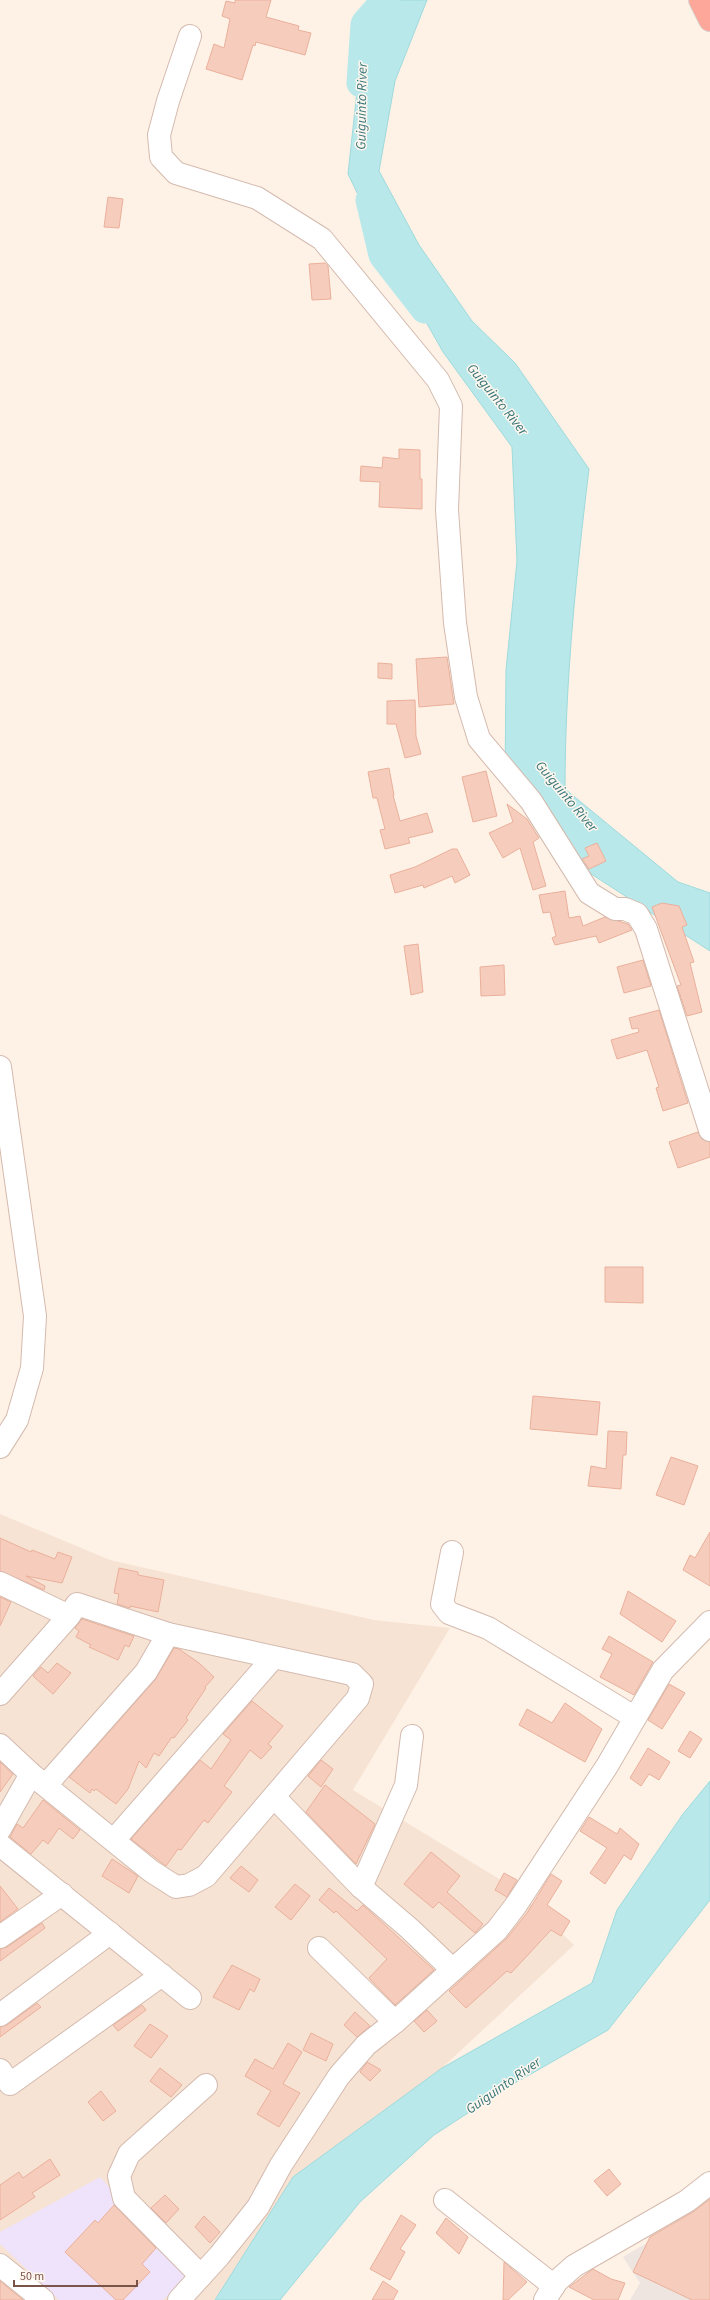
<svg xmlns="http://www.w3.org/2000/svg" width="710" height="2300" viewBox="0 0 710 2300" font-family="'Source Sans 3',sans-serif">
<rect width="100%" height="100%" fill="#fef2e7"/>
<polygon fill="#f6e3d4" points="0,1514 110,1560 374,1620 450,1628 353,1790 511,1886 574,1945 442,2068 293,2177 215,2300 0,2300"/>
<polygon fill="#eee5e0" points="710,2197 710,2300 630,2300 640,2283 623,2257 674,2227"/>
<polygon fill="#efe3fb" points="100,2177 189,2275 163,2300 59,2300 0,2244 0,2232"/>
<g fill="#b9e8ea" stroke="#9edadc">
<path d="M 385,0 L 427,0 L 395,81 L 379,171 L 419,245 L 472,321 L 515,363 L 589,469 C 576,576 565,682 565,789 L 678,882 L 710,893 L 710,951 L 582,868 L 505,784 L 506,670 L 517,561 L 512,447 L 443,352 L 382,244 L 348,174 L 362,45 Z"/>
<polygon points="710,1781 710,1900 608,2030 508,2087 434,2135 360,2202 280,2300 215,2300 293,2177 442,2068 592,1983 617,1910 683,1814"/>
</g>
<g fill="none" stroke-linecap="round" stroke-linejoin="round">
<g stroke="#b9e8ea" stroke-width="29">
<polyline points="361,83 365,24 386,0"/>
<polyline points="370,200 383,255 425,309"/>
</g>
</g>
<g fill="#f6ccbc" stroke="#eab09b">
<polygon points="235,0 271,0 266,17 299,26 298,30 311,33 305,55 256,42 255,46 253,45 242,80 206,69 214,44 224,48 230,19 222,16 226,1 235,3"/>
<polygon points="108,197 123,199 119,228 104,227"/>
<polygon points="325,263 328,266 331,299 312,300 309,264"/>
<polygon points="399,449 420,450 420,479 422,479 422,509 379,507 380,482 360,481 361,466 382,468 383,457 399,459"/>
<polygon points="447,657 454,704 419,707 416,659"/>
<polygon points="378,663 392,664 392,679 378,678"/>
<polygon points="415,700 416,736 421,754 405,758 396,724 387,724 387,701"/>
<polygon points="389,768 394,795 393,795 400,821 427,813 433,832 408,838 410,843 385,849 380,830 385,829 377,798 373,798 368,772"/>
<polygon points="486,771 497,816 473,822 462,777"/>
<polygon points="507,804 527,819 539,838 533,842 546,886 533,890 520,848 503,858 489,833 513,822"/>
<polygon points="597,843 606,861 589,869 582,859 589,856 585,848"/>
<polygon points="452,849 457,849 470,875 455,883 452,876 424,888 423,885 395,893 390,875 415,867"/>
<polygon points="565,891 569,918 580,916 583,926 605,917 628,924 632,930 599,943 596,936 555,945 552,938 556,936 550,912 543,913 539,895"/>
<polygon points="662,903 679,906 687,925 682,927 694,962 690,963 702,1012 687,1016 677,986 681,985 652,907"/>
<polygon points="418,944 423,992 411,995 404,946"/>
<polygon points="643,960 651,986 624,993 617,967"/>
<polygon points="504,965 505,995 481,996 480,967"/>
<polygon points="659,1010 688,1103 663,1111 656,1088 659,1087 647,1050 617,1059 611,1040 639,1032 638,1028 632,1029 629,1018"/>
<polygon points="698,1132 702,1139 710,1142 710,1157 678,1168 669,1142"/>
<polygon points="605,1267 643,1267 643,1303 605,1302"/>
<polygon points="533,1396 600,1402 597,1435 530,1429"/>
<polygon points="608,1431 627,1432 626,1455 623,1455 621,1489 588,1486 591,1466 606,1469"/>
<polygon points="671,1457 698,1466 684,1505 656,1495"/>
<polygon points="710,1532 710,1586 683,1570 690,1555 695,1558"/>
<polygon points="0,1538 31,1552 32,1550 55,1559 58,1552 72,1557 62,1583 26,1576 45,1586 44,1590 0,1571"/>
<polygon points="119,1568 138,1572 138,1575 164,1580 158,1612 130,1606 130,1608 117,1604 119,1594 114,1593"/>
<polygon points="628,1591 676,1621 662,1642 620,1614"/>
<polygon points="0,1597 11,1602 0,1626"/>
<polygon points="82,1619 134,1636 129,1647 125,1645 118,1660 89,1647 91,1645 76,1637 79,1631 75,1628"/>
<polygon points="609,1636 653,1662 634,1695 600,1677 612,1654 602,1649"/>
<polygon points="174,1648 179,1649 199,1663 214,1677 205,1687 206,1688 186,1718 188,1720 174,1738 172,1737 159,1756 154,1753 146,1768 139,1761 128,1789 116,1804 96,1789 94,1791 92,1789 90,1793 69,1777 155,1680"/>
<polygon points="57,1663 71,1673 53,1694 33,1676 41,1667 48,1673"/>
<polygon points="669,1684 685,1693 662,1729 648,1720"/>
<polygon points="252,1701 283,1726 268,1744 272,1747 261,1759 250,1750 224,1786 232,1792 208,1823 204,1820 181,1850 178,1849 166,1866 131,1839 200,1760 211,1769 231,1740 223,1734"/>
<polygon points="565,1703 602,1729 585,1762 519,1725 527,1709 552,1723"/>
<polygon points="690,1731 702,1739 690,1758 678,1751"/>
<polygon points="648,1748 670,1762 659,1780 649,1774 641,1786 630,1778"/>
<polygon points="321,1760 333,1769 321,1787 308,1776"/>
<polygon points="0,1762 13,1774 0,1792"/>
<polygon points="325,1785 375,1824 356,1864 306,1812"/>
<polygon points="43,1800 80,1830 73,1839 59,1828 48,1844 43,1840 31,1854 10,1837 17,1824 23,1828"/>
<polygon points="589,1817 617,1834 620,1828 639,1844 631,1860 624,1855 605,1884 590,1873 607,1848 580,1831"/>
<polygon points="431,1852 460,1876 447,1892 483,1924 475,1933 439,1902 433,1908 404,1884"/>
<polygon points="112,1859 138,1876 129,1893 102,1876"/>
<polygon points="241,1866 258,1880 249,1892 230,1878"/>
<polygon points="504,1873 517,1880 507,1897 495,1890"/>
<polygon points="551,1874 562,1881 547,1905 570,1921 561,1936 551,1930 511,1973 507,1971 466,2008 449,1991 507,1938 527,1913"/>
<polygon points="295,1884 310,1896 291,1920 275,1907"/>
<polygon points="0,1886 18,1909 0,1922"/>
<polygon points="329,1888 357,1911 363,1905 434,1970 395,2005 369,1978 387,1959 336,1911 334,1913 319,1900"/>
<polygon points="42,1923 45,1928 0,1961 0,1949 7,1947"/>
<polygon points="232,1965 260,1979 254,1992 250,1989 239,2010 213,1997"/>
<polygon points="37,2003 41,2007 0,2037 0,2027 7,2025"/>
<polygon points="142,2005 146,2010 118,2031 113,2025"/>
<polygon points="427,2010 437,2021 424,2032 414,2021"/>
<polygon points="355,2012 370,2026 357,2037 344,2025"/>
<polygon points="150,2024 168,2036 151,2058 134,2046"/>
<polygon points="311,2033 333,2044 326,2061 303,2050"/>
<polygon points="288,2043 302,2052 283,2084 300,2093 279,2127 257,2114 271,2091 245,2076 255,2059 273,2069"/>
<polygon points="367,2062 381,2070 370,2081 360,2072"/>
<polygon points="160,2068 182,2085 171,2097 150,2081"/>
<polygon points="101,2091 116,2111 103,2121 88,2102"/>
<polygon points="50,2159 60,2175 32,2193 35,2197 0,2220 0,2185 19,2172 23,2178"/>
<polygon points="609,2169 621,2184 607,2196 594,2181"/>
<polygon points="165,2195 179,2209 166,2223 151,2208"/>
<polygon points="710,2199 710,2300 692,2300 633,2272 650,2237 693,2212"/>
<polygon points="114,2205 156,2248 142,2264 150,2272 123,2300 116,2300 65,2252 95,2220 98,2223"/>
<polygon points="401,2215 416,2225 400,2249 405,2252 390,2280 370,2269"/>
<polygon points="204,2216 220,2232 210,2243 195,2227"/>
<polygon points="446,2218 468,2237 459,2254 436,2233"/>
<polygon points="504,2262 527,2282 508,2300 503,2300"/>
<polygon points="593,2269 611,2279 625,2283 618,2300 594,2300 569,2287"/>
<polygon points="0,2281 23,2300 0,2300"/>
<polygon points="383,2281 398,2291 393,2300 372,2300"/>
</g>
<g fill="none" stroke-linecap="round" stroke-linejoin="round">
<g stroke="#d4baae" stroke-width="24">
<g id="minor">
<polyline points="190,36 168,101 159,135 161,157 176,173 257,198 322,239 438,380 451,406 447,510 455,623 466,697 479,739 531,801 589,893 615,909 625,909 637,914 646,929 710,1130"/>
<polyline points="0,1067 35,1316 32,1368 17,1420 0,1447"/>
<polyline points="452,1552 442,1604 449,1613 488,1628 634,1717"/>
<polyline points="0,1583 69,1616 77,1604 168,1634 352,1674 362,1684 358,1698 206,1876 189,1885 176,1887 151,1871 31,1774 0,1745"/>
<polyline points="0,1694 69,1616"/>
<polyline points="46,1785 146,1672 168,1634"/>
<polyline points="275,1798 361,1887 410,1929 453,1970"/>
<polyline points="0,1829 31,1774"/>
<polyline points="114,1840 273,1658"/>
<polyline points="0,1845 190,1998"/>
<polyline points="361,1887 406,1785 412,1736"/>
<polyline points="0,1937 62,1894"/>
<polyline points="319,1948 395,2022"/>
<polyline points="0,2015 110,1933"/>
<polyline points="0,2070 10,2084 162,1975"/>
<polyline points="445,2200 554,2286"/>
<polyline points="0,2265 43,2300"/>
<polyline points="201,2276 124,2198 119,2176 129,2154 206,2085"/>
<polyline points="179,2300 219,2256 258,2207 281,2165 339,2076 366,2045 395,2022 497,1930 516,1905 607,1766 663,1670 710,1622"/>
<polyline points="545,2300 556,2282 574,2266 687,2201 710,2183"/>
</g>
</g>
<g stroke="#dacfcc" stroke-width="24">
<polyline id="highway" points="700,0 710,20"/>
</g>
<use href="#minor" stroke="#fff" stroke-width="22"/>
<use href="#highway" stroke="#fca799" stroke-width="22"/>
</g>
<g text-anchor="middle" stroke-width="3" stroke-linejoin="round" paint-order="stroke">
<g font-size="14" font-style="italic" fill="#387679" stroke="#fff7ef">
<text transform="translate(361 106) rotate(-89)" y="5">Guiguinto River</text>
<text transform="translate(498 399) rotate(51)" y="5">Guiguinto River</text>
<text transform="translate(567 796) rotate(50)" y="5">Guiguinto River</text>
<text transform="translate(503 2085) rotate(-35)" y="5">Guiguinto River</text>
</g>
</g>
<path d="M14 2280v6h123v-6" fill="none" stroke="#7a5448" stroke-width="2"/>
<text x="20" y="2280" font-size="12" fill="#7a5448" stroke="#fff7ef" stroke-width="3" paint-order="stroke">50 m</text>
</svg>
